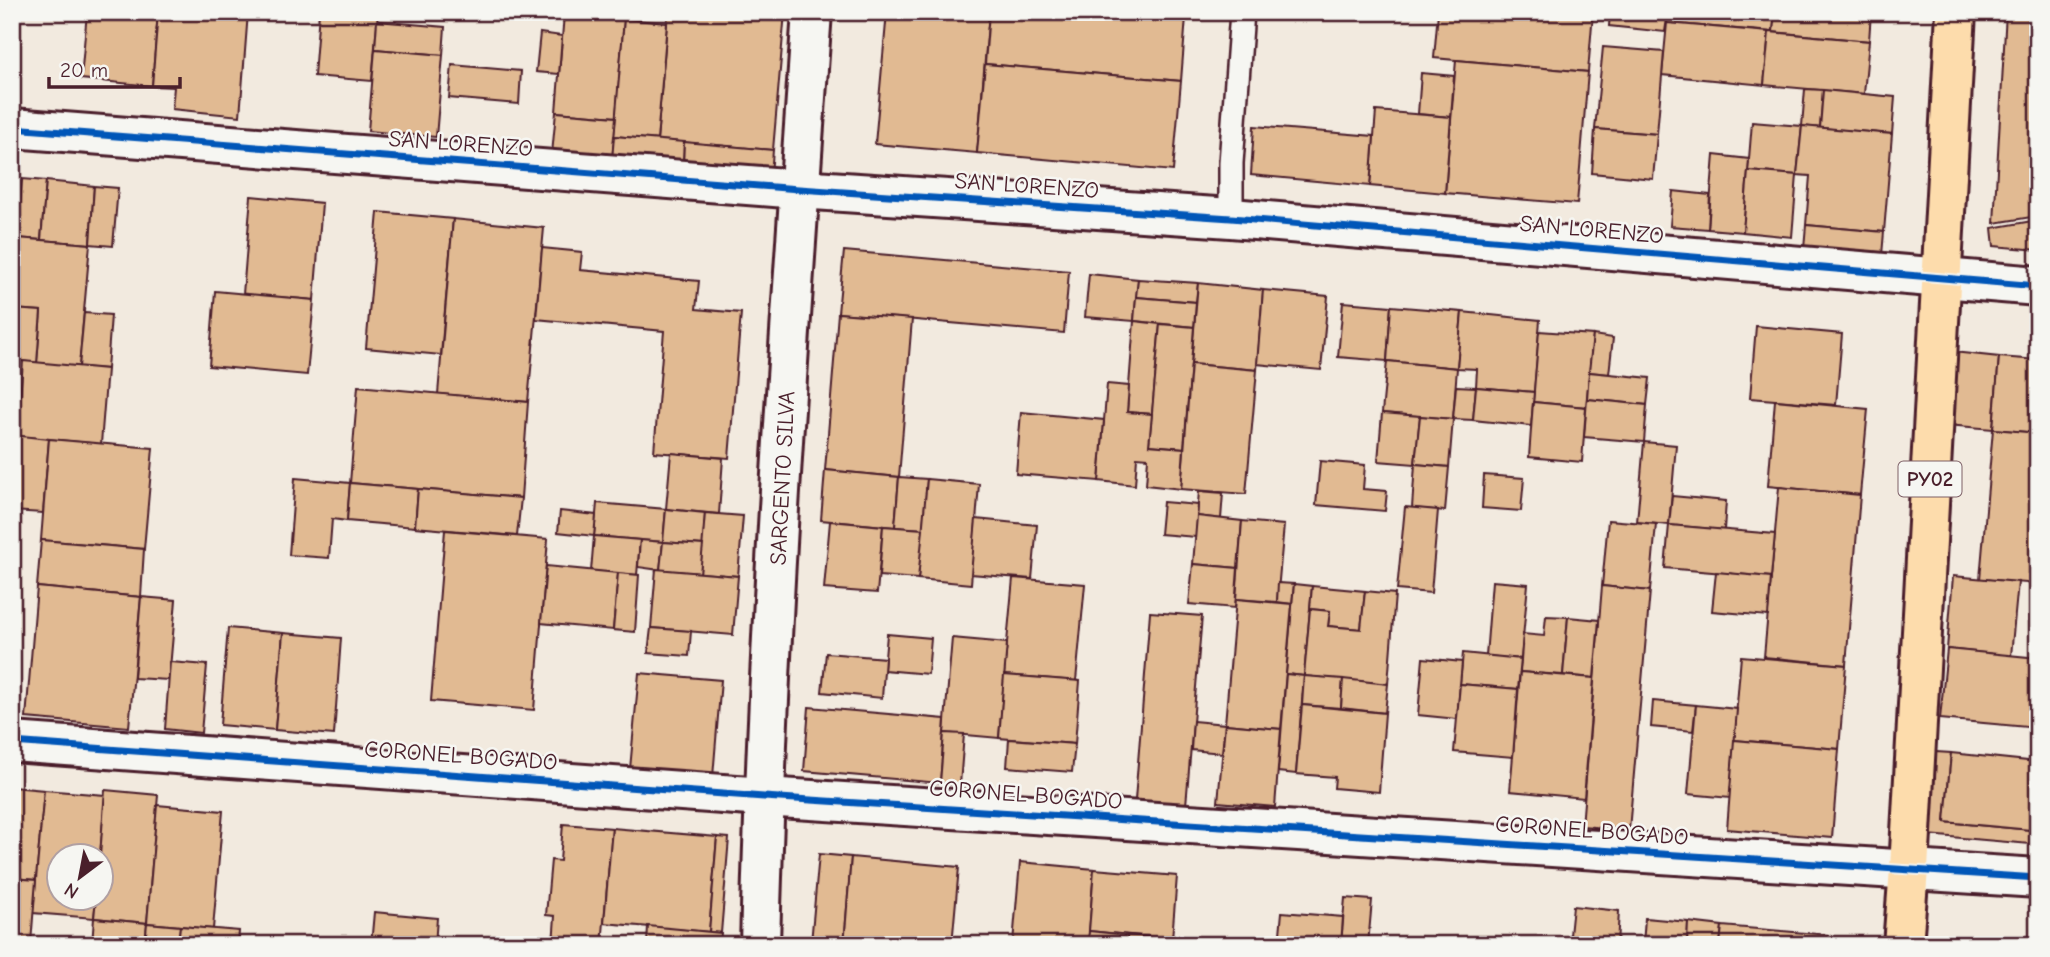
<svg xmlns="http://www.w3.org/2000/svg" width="2050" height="957" viewBox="0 0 2050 957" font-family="'Comic Neue',sans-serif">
<rect width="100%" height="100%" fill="#f2eadf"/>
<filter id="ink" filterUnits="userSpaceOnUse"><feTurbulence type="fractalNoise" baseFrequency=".0143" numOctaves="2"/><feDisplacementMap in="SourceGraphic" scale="14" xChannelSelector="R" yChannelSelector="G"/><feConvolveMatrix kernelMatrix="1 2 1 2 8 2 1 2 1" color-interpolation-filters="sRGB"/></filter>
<g filter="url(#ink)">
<g fill="#e1ba92" stroke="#4a1f2b" stroke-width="2">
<polygon points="87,12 158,12 152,86 81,79"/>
<polygon points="158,12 248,12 240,116 172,109 174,87 152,86"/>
<polygon points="319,12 378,12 372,81 314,76"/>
<polygon points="564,12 625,12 624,19"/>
<polygon points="668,12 785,12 773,150 657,140"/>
<polygon points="887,12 989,12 977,153 875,144"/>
<polygon points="989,12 1137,12 1186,17 1181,81 985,64"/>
<polygon points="1137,12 1187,12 1186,17"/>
<polygon points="1438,12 1593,12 1588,72 1434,58"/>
<polygon points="1610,12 1668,12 1665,32 1609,26"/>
<polygon points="1668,12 1775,12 1773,32 1667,23"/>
<polygon points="1775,12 1871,12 1869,41 1773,32"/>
<polygon points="2006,12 2038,12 2038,216 1994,223"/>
<polygon points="564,14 624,19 616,117 556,112"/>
<polygon points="624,19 667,23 657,140 614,136"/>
<polygon points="377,21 445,27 443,55 375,49"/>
<polygon points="1667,23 1769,32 1764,85 1662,75"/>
<polygon points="1769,32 1869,41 1864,94 1764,85"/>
<polygon points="540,33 562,36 559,74 536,72"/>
<polygon points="1603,47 1664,52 1657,134 1595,129"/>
<polygon points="375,49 443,55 436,137 368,131"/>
<polygon points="1456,60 1588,72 1577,204 1445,193"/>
<polygon points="985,64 1181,81 1173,171 977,153"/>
<polygon points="452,65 521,71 519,104 449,98"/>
<polygon points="1421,73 1454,76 1451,117 1418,114"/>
<polygon points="1805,89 1823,90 1820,128 1802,126"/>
<polygon points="1823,90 1895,97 1892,134 1820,128"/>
<polygon points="1376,111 1451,117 1445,193 1370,186"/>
<polygon points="556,112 616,117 612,160 552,154"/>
<polygon points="1752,122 1802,126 1797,175 1748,171"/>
<polygon points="1254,126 1374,136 1370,186 1251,175"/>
<polygon points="1802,126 1892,134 1884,232 1806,225 1810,176 1797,175"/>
<polygon points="1595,129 1657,134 1653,179 1592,173"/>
<polygon points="614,136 684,142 683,166 612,160"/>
<polygon points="684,142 773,150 771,175 683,166"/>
<polygon points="1714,155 1749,159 1743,232 1708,229"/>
<polygon points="1748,171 1797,175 1792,237 1743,232"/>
<polygon points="22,179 46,181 41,240 17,238"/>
<polygon points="46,181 94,186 90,244 41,240"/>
<polygon points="94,186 118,188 113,246 90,244"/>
<polygon points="1673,191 1710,195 1708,229 1670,226"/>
<polygon points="251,196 322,203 314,300 243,294"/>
<polygon points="378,212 453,219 441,355 366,348"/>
<polygon points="453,219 544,228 528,402 438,394"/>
<polygon points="2038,220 2038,250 1994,246 1992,228"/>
<polygon points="1806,225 1884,232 1882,255 1804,248"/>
<polygon points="17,238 90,244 79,367 37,363 41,311 12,309"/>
<polygon points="542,248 582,252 580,270 699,281 696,309 741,313 729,458 654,452 664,331 536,319"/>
<polygon points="844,251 1069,271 1064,333 838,313"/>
<polygon points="1089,274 1138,279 1134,321 1085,317"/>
<polygon points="1138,279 1198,283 1196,302 1136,297"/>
<polygon points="1198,283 1263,290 1257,370 1191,364"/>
<polygon points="1263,290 1328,296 1321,370 1257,364"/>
<polygon points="215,291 314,300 307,375 209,366"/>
<polygon points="1136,297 1196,302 1194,327 1134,321"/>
<polygon points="1343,302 1391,306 1387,361 1338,357"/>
<polygon points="1391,306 1462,312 1457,368 1387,361"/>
<polygon points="12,309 41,311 37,363 12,360"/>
<polygon points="1462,312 1540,320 1534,392 1476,387 1477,369 1457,368"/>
<polygon points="84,313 111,315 107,369 79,367"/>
<polygon points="838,313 912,319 899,477 825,470"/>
<polygon points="1134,321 1160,324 1152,414 1127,412"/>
<polygon points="1160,324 1194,327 1184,448 1149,445"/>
<polygon points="1756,326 1842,334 1836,405 1750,398"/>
<polygon points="1539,331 1593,335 1586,407 1533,402"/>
<polygon points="1593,335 1613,338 1609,374 1589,372"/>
<polygon points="1953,352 1999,357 1993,429 1947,425"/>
<polygon points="1999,357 2038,360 2038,433 1993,429"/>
<polygon points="23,361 107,369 101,444 17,436"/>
<polygon points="1387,361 1457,368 1453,419 1382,413"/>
<polygon points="1191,364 1257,370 1246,494 1181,489"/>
<polygon points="1589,372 1650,378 1647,405 1587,399"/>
<polygon points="1107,384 1129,386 1127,412 1152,414 1149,445 1184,448 1181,489 1146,485 1148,458 1137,457 1135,485 1099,481"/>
<polygon points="358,386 528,402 521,498 350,483"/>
<polygon points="1456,386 1476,387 1473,420 1453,419"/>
<polygon points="1476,387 1534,392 1531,426 1473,420"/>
<polygon points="1587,399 1647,405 1644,442 1584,437"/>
<polygon points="1775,400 1868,409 1860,495 1768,486"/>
<polygon points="1533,402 1586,407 1582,462 1529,457"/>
<polygon points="1021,412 1104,420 1099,481 1016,474"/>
<polygon points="1382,413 1420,416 1415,464 1378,461"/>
<polygon points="1420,416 1453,419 1449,467 1415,464"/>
<polygon points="1993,429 2038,433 2038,584 1980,579"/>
<polygon points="12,435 49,439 43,513 12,511"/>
<polygon points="49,439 153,448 144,549 41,540"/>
<polygon points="1644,442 1676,445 1669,525 1637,522"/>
<polygon points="671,453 723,458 719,514 666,509"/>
<polygon points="1320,461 1365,465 1363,489 1387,491 1385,511 1316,505"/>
<polygon points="1415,464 1449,467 1445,511 1412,508"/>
<polygon points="825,470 899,477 895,527 821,520"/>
<polygon points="1484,475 1524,478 1521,511 1482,508"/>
<polygon points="899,477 927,479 923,529 895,527"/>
<polygon points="295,478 350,483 347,521 332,519 329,558 289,555"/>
<polygon points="927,479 979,484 971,584 918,579"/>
<polygon points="350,483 418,489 415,527 347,521"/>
<polygon points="1779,487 1860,495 1846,665 1764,657"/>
<polygon points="418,489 521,498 517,536 415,527"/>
<polygon points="1199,491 1223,493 1221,519 1197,516"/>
<polygon points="1672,496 1726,501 1724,530 1669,525"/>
<polygon points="1163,502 1198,505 1196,537 1160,534"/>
<polygon points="597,503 666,509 663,542 594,536"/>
<polygon points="1405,507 1438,510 1431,593 1397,590"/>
<polygon points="666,509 705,513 703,545 663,542"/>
<polygon points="560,511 596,515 594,536 558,532"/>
<polygon points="705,513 743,516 738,576 700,573"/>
<polygon points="1197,516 1242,521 1238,568 1193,564"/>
<polygon points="976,519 1037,525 1032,579 971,574"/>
<polygon points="1608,520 1656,524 1650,591 1602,586"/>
<polygon points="830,521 883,526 877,593 824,589"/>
<polygon points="1242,521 1284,525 1277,602 1236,599"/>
<polygon points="1669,525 1775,534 1771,577 1665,568"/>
<polygon points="883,526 923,529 918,579 879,576"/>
<polygon points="445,530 548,539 534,710 431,701"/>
<polygon points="594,536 640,540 637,575 591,571"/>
<polygon points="41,540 144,549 141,597 37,587"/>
<polygon points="640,540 663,542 660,570 638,567"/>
<polygon points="663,542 703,545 700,573 660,570"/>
<polygon points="1193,564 1238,568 1235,608 1189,604"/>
<polygon points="546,566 618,573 613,630 541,623"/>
<polygon points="656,569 738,576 733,635 651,628"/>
<polygon points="1716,572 1771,577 1768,616 1712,611"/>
<polygon points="618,573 639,575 635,632 613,630"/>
<polygon points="1953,576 2018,582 2011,656 1947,649"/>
<polygon points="1013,578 1085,584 1076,681 1004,675"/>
<polygon points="1492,581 1528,584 1521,659 1486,656"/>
<polygon points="1278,583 1294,584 1292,604 1277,602"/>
<polygon points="1294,584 1312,586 1304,676 1286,674"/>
<polygon points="1312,586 1365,591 1361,629 1328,626 1330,611 1310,609"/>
<polygon points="1602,586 1650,591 1629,830 1582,826"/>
<polygon points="37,587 141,597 129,727 26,718"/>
<polygon points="1365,591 1395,594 1388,684 1304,676 1310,609 1330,611 1328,626 1361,629"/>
<polygon points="141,597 176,600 169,680 134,678"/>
<polygon points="1236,599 1292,604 1281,729 1225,724"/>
<polygon points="1150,612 1202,616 1186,805 1135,800"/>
<polygon points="1546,616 1568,617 1563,675 1520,672 1523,634 1544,636"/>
<polygon points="1568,617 1599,620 1594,678 1563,675"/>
<polygon points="228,628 283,633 275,730 220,725"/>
<polygon points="651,628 691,631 689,656 648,653"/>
<polygon points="283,633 341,638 334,735 275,730"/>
<polygon points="887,634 931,638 928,674 884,670"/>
<polygon points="952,638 1007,643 999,738 944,733"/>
<polygon points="1947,649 2038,658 2038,728 1940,719"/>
<polygon points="826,653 885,658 882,698 822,692"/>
<polygon points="1463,653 1521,659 1518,689 1460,684"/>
<polygon points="1741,656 1846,665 1839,749 1734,740"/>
<polygon points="1423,658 1462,662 1457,719 1418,715"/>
<polygon points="170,662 207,665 201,733 165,729"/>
<polygon points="1520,672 1594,678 1584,798 1510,791"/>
<polygon points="639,673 721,680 713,777 630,769"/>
<polygon points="1286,674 1304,676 1296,774 1278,772"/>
<polygon points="1004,675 1080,681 1075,744 999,738"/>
<polygon points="1304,676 1343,679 1341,708 1302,705"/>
<polygon points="1343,679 1388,684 1385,713 1341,708"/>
<polygon points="1460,684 1518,689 1513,757 1454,752"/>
<polygon points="1653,701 1696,705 1693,731 1651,727"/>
<polygon points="1302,705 1385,713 1379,792 1334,788 1335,777 1296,774"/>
<polygon points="1696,705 1737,709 1730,798 1688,794"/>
<polygon points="809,707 945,719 940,783 804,771"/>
<polygon points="1193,721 1225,724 1222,753 1191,750"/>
<polygon points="1225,724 1281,729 1275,807 1218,802"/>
<polygon points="944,733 964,734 960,785 940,783"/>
<polygon points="1009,739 1075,744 1072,772 1007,767"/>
<polygon points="1734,740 1839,749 1832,838 1727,829"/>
<polygon points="1936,752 1951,753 1945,822 2031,830 2030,844 1928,835"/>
<polygon points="1951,753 2037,762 2031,830 1945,822"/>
<polygon points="2037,762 2038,762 2038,810 2033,810"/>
<polygon points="12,787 44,790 36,880 12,878"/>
<polygon points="44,790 105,795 100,856 60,856 60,898 96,898 94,918 33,913"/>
<polygon points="105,790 158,795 147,923 94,918 96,898 102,898 102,856 100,856"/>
<polygon points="157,805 223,811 213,929 147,923"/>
<polygon points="2033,810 2038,810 2038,831 2031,830"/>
<polygon points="563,824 612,828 602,945 553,945 555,916 546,915 551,860 560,861"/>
<polygon points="612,828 717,837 709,932 604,923"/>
<polygon points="2031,830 2038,831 2038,845 2030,844"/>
<polygon points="717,837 729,838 721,933 709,932"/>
<polygon points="819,854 851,857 844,945 811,943"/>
<polygon points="851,857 959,867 952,945 844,945"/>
<polygon points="1020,862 1094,869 1088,945 1013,943"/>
<polygon points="1094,869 1177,876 1172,939 1089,931"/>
<polygon points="12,878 36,880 31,943 12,942"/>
<polygon points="1345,898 1372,900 1368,945 1341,944"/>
<polygon points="1573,906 1619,911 1617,945 1569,945"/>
<polygon points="374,912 437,918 435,945 371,945"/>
<polygon points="1282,912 1343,917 1341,945 1279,945"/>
<polygon points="94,918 147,923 145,945 92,945"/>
<polygon points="1645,918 1688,922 1687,945 1643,945"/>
<polygon points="1688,922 1722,926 1720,945 1687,945"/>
<polygon points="147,923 180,926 178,945 145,945"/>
<polygon points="180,926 239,931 238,945 178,945"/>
<polygon points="648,926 721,933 720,945 647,945"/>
<polygon points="1722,926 1828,935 1827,945 1720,945"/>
<polygon points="1089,931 1127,935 1127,945 1088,945"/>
<polygon points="1127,935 1172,939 1172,945 1127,945"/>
<polygon points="1441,939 1499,944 1441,945"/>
</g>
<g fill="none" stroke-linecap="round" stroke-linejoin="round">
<g stroke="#4a1f2b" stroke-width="28">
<polyline id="lane" points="1231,218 1231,163 1242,12"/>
</g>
<g stroke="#4a1f2b" stroke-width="44">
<g id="street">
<polyline points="12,128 799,189 1231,218 2038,286"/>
<polyline points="12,742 764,797 2038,878"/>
<path d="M 760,945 C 768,634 790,323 812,12"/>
</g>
</g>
<g stroke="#4a1f2b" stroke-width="44">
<polyline id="highway" points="1903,945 1909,869 1956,12"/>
</g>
<use href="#lane" stroke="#f6f6f2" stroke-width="23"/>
<use href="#street" stroke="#f6f6f2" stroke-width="38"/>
<use href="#highway" stroke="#fddcac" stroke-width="38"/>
<g stroke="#f6f6f2" stroke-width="11">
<g id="cycleway">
<polyline points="12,128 799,189 1231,218 2038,286"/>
<polyline points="12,742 764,797 2038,878"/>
</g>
</g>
<use href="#cycleway" stroke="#0057b8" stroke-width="7"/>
</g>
</g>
<g text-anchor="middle" stroke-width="5" stroke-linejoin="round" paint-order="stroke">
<rect fill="#f6f6f2" stroke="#7e6067" stroke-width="2" x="1898.5" y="461.5" width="63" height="35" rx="5"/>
<g font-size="21" font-weight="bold" fill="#4a1f2b">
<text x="1930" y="486">PY02</text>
</g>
<g font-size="23" fill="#4a1f2b" stroke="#f6f6f2">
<text transform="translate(461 143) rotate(4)" y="8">SAN LORENZO</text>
<text transform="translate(1027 185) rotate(4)" y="8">SAN LORENZO</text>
<text transform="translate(1592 229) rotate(5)" y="8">SAN LORENZO</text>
<text transform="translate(782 478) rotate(-87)" y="8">SARGENTO SILVA</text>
<text transform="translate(461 755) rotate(4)" y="8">CORONEL BOGADO</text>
<text transform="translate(1026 794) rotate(4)" y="8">CORONEL BOGADO</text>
<text transform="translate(1592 830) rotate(4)" y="8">CORONEL BOGADO</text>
</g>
</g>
<rect width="2050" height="957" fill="none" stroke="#f6f6f2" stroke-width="42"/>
<rect x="21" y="21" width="2008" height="915" fill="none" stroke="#4a1f2b" stroke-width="2.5" filter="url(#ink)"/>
<g transform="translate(80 877) rotate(212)"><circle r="33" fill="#f6f6f2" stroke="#b1a0a2" stroke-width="2"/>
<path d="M0-5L12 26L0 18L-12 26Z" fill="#4a1f2b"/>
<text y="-10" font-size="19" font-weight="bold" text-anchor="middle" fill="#4a1f2b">N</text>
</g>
<path d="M49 77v10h131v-10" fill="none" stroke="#4a1f2b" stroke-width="3.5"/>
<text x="60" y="77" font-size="21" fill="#4a1f2b" stroke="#f6f6f2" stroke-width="5" paint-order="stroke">20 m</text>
</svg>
